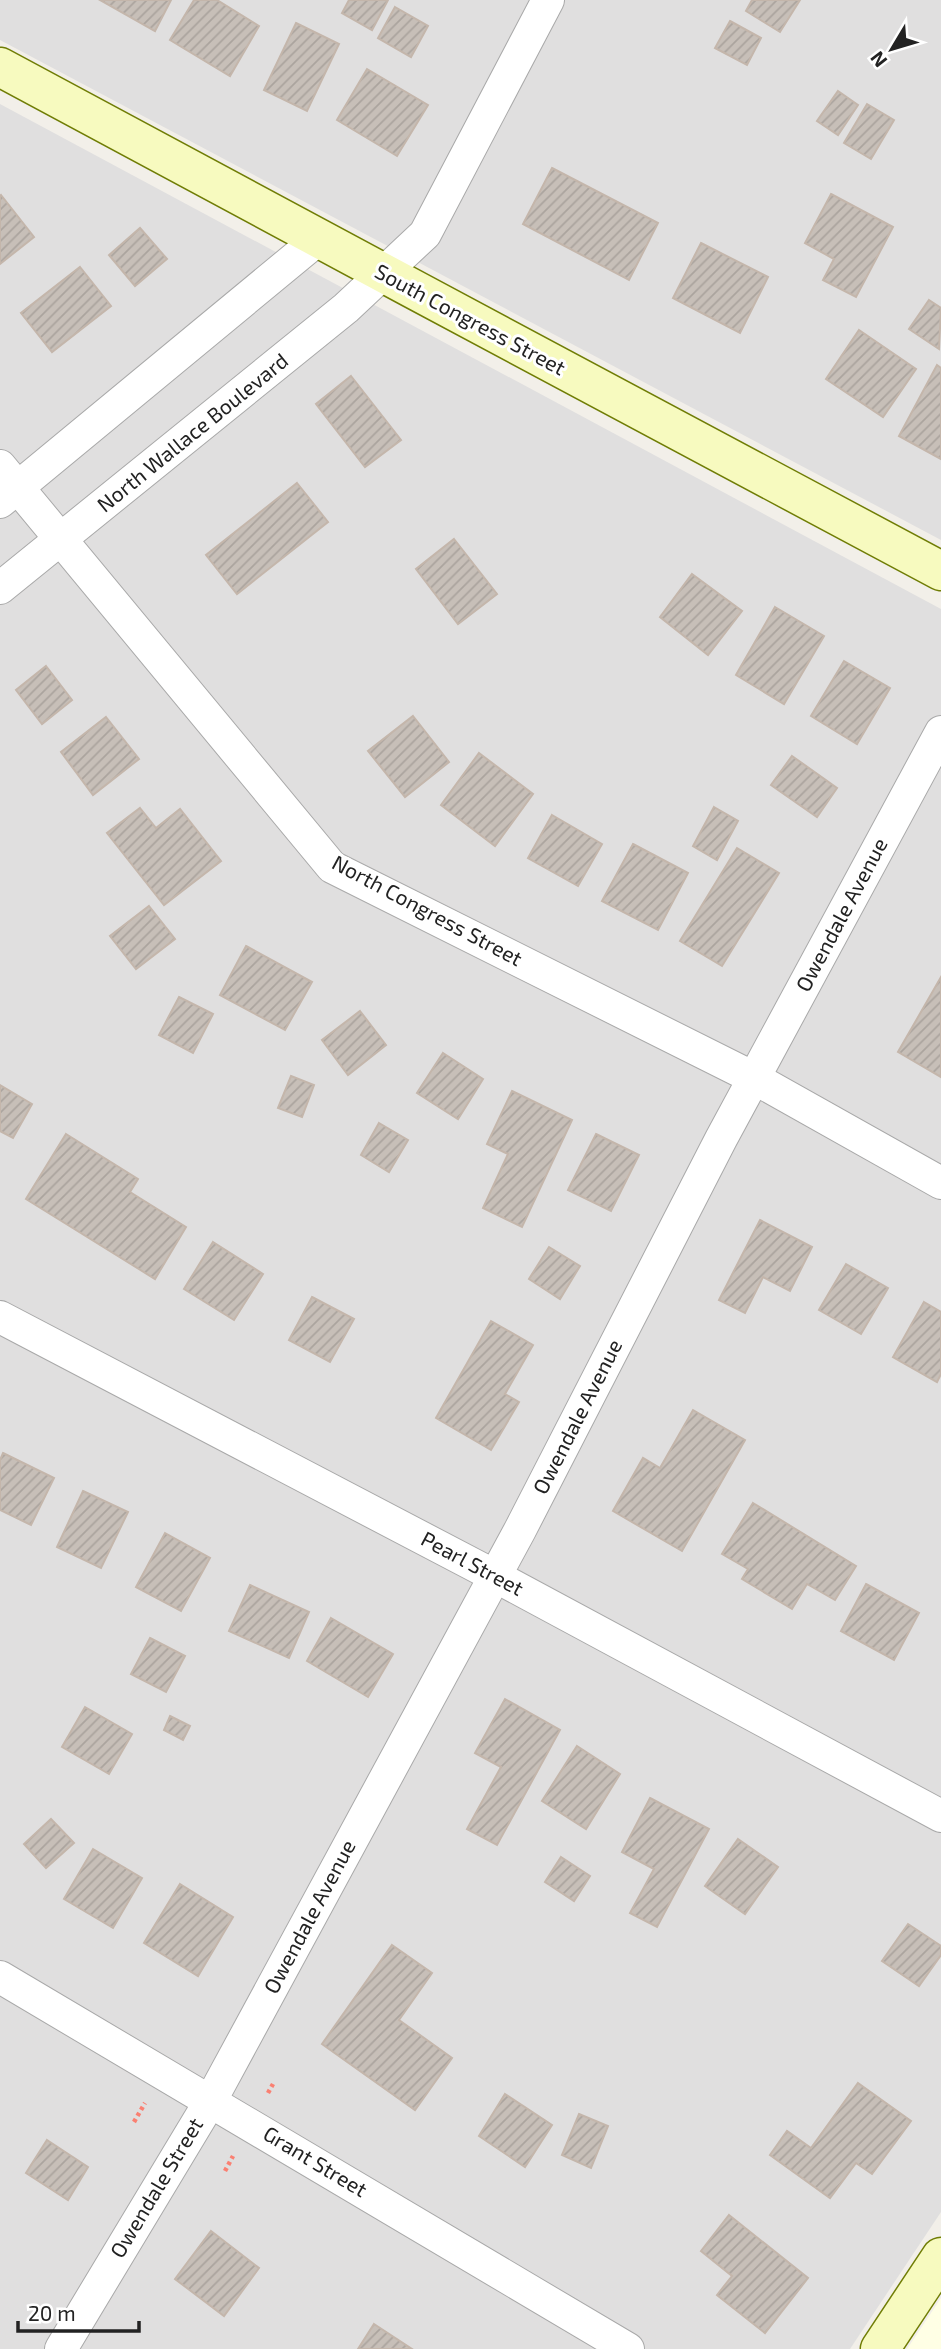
<svg xmlns="http://www.w3.org/2000/svg" width="941" height="2349" viewBox="0 0 941 2349" font-family="'Exo 2',sans-serif">
<defs>
<pattern id="building-hatch" width="6" height="6" patternUnits="userSpaceOnUse" patternTransform="scale(1.75)"><rect width="6" height="6" fill="#c7bfb8"/><path d="M-1 1l2-2M0 6l6-6M5 7l2-2" fill="none" stroke="#aba49e"/></pattern>
</defs>
<rect width="100%" height="100%" fill="#f2efe9"/>
<g fill="#e0dfdf">
<polygon points="0,0 941,0 941,540 0,40"/>
<polygon points="0,104 941,609 941,2212 850,2349 0,2349"/>
</g>
<polygon fill="#ffffe5" points="941,2298 941,2349 907,2349"/>
<g fill="url(#building-hatch)" stroke="#c4b6ab" stroke-width="2">
<polygon points="100,0 171,0 155,31"/>
<polygon points="194,0 217,0 259,26 230,76 170,40"/>
<polygon points="349,0 388,0 372,30 342,13"/>
<polygon points="752,0 800,0 780,32 746,11"/>
<polygon points="395,7 428,26 411,57 378,38"/>
<polygon points="730,21 761,38 747,65 715,48"/>
<polygon points="296,23 339,44 307,111 264,90"/>
<polygon points="367,69 428,105 397,156 337,120"/>
<polygon points="838,91 858,105 838,135 817,121"/>
<polygon points="867,104 894,120 871,159 844,143"/>
<polygon points="552,168 658,223 629,280 523,224"/>
<polygon points="831,194 893,227 856,297 823,280 834,259 805,243"/>
<polygon points="1,195 34,237 0,264 0,196"/>
<polygon points="140,228 167,259 135,286 109,255"/>
<polygon points="701,243 768,277 740,333 673,298"/>
<polygon points="80,267 111,306 52,352 21,313"/>
<polygon points="929,300 941,308 939,349 909,329"/>
<polygon points="859,330 916,369 883,417 826,379"/>
<polygon points="937,365 941,368 941,459 899,436"/>
<polygon points="351,376 401,440 365,467 316,404"/>
<polygon points="297,483 328,522 237,594 206,555"/>
<polygon points="454,539 497,594 458,624 416,569"/>
<polygon points="692,574 742,611 708,655 660,617"/>
<polygon points="775,607 824,636 784,704 736,675"/>
<polygon points="844,661 890,688 857,744 811,716"/>
<polygon points="46,666 72,700 42,724 16,690"/>
<polygon points="413,716 449,762 405,797 368,751"/>
<polygon points="106,717 139,759 93,795 61,752"/>
<polygon points="479,753 533,794 495,846 441,805"/>
<polygon points="792,756 837,788 817,817 771,785"/>
<polygon points="714,807 738,821 717,860 693,846"/>
<polygon points="140,808 156,828 180,809 221,861 164,905 107,833"/>
<polygon points="552,815 602,844 578,886 528,858"/>
<polygon points="633,844 688,873 658,930 602,901"/>
<polygon points="737,848 779,873 722,966 680,941"/>
<polygon points="149,906 175,939 136,969 110,936"/>
<polygon points="246,946 312,982 285,1030 220,995"/>
<polygon points="941,977 941,1077 898,1052"/>
<polygon points="179,997 213,1014 193,1053 159,1035"/>
<polygon points="360,1011 386,1045 348,1075 322,1040"/>
<polygon points="443,1053 483,1079 458,1119 417,1093"/>
<polygon points="291,1076 314,1085 302,1117 278,1108"/>
<polygon points="0,1085 32,1104 13,1138 0,1131"/>
<polygon points="512,1091 572,1120 522,1227 483,1208 508,1154 487,1144"/>
<polygon points="379,1123 408,1140 389,1172 361,1155"/>
<polygon points="66,1134 138,1179 130,1192 186,1227 155,1279 26,1199"/>
<polygon points="596,1134 639,1155 611,1211 568,1190"/>
<polygon points="760,1220 812,1247 790,1291 763,1277 745,1313 719,1300"/>
<polygon points="213,1242 263,1274 234,1320 184,1289"/>
<polygon points="549,1247 580,1266 560,1299 529,1279"/>
<polygon points="846,1264 888,1288 861,1334 819,1310"/>
<polygon points="312,1297 354,1319 330,1362 289,1340"/>
<polygon points="924,1302 941,1312 941,1374 937,1382 893,1357"/>
<polygon points="491,1321 533,1345 505,1394 519,1402 491,1450 436,1418"/>
<polygon points="693,1410 745,1440 682,1551 613,1511 643,1458 660,1468"/>
<polygon points="3,1453 54,1478 31,1525 0,1510 0,1460"/>
<polygon points="83,1491 128,1512 101,1568 57,1547"/>
<polygon points="753,1503 856,1566 835,1600 807,1584 792,1609 742,1579 748,1569 722,1554"/>
<polygon points="165,1533 210,1558 181,1611 136,1587"/>
<polygon points="866,1584 919,1613 894,1660 841,1631"/>
<polygon points="250,1585 309,1612 289,1658 229,1631"/>
<polygon points="331,1618 393,1654 368,1697 307,1661"/>
<polygon points="150,1638 185,1656 166,1692 131,1674"/>
<polygon points="505,1699 560,1730 497,1845 467,1829 501,1767 475,1753"/>
<polygon points="85,1707 132,1734 109,1774 62,1747"/>
<polygon points="170,1716 190,1726 183,1740 164,1730"/>
<polygon points="577,1746 620,1774 586,1829 542,1801"/>
<polygon points="650,1798 709,1829 657,1927 630,1913 654,1869 622,1852"/>
<polygon points="51,1819 74,1843 46,1868 24,1844"/>
<polygon points="738,1839 778,1867 745,1914 705,1886"/>
<polygon points="93,1849 142,1878 113,1928 64,1899"/>
<polygon points="561,1857 590,1876 574,1901 545,1882"/>
<polygon points="180,1884 233,1917 198,1976 144,1943"/>
<polygon points="908,1924 941,1946 941,1955 919,1986 882,1961"/>
<polygon points="392,1945 432,1973 399,2020 452,2058 415,2110 322,2044"/>
<polygon points="858,2083 911,2121 872,2174 856,2163 830,2198 770,2155 787,2131 811,2148"/>
<polygon points="505,2094 552,2125 525,2167 479,2136"/>
<polygon points="579,2114 608,2126 591,2168 562,2155"/>
<polygon points="47,2140 88,2167 68,2200 26,2173"/>
<polygon points="729,2215 808,2278 765,2333 717,2295 732,2276 701,2251"/>
<polygon points="211,2231 259,2268 224,2316 175,2279"/>
<polygon points="374,2324 412,2349 358,2349"/>
</g>
<g fill="none" stroke-linecap="round" stroke-linejoin="round">
<g stroke="#a9a9a9" stroke-width="34">
<g id="street">
<polyline points="0,466 332,867 754,1078 941,1183"/>
<polyline points="0,502 317,240"/>
<polyline points="0,588 346,308 425,234 548,0"/>
<polyline points="0,1317 493,1575 941,1816"/>
<polyline points="0,1977 628,2349"/>
<polyline points="61,2349 211,2100 520,1530 721,1139 941,732"/>
</g>
</g>
<g stroke="#707d05" stroke-width="41">
<g id="secondary">
<path d="M 0,67 C 313,237 627,402 941,571"/>
<polyline points="880,2349 941,2257"/>
</g>
</g>
<g stroke="#fa8072" stroke-width="4.5" stroke-dasharray="3.5 3.5" stroke-linecap="butt">
<polyline points="268,2093 273,2084"/>
<polyline points="134,2122 145,2103"/>
<polyline points="225,2171 233,2156"/>
</g>
<use href="#street" stroke="#fff" stroke-width="32"/>
<use href="#secondary" stroke="#f7fabf" stroke-width="38"/>
</g>
<g text-anchor="middle" stroke-width="6" stroke-linejoin="round" paint-order="stroke">
<g font-size="21" fill="#222" stroke="#fff">
<text transform="translate(470 320) rotate(28)" y="7">South Congress Street</text>
<text transform="translate(193 433) rotate(-39)" y="7">North Wallace Boulevard</text>
<text transform="translate(427 911) rotate(28)" y="7">North Congress Street</text>
<text transform="translate(842 915) rotate(-62)" y="7">Owendale Avenue</text>
<text transform="translate(578 1417) rotate(-63)" y="7">Owendale Avenue</text>
<text transform="translate(472 1564) rotate(28)" y="7">Pearl Street</text>
<text transform="translate(310 1917) rotate(-62)" y="7">Owendale Avenue</text>
<text transform="translate(315 2162) rotate(31)" y="7">Grant Street</text>
<text transform="translate(157 2188) rotate(-59)" y="7">Owendale Street</text>
</g>
</g>
<g transform="translate(892 49) rotate(232)" stroke="#ffffff" stroke-width="5" paint-order="stroke">
<path d="M0-5L12 26L0 18L-12 26Z" fill="#222222"/>
<text y="-10" font-size="19" font-weight="bold" text-anchor="middle" fill="#222222">N</text>
</g>
<path d="M18 2321v10h121v-10" fill="none" stroke="#222222" stroke-width="3.5"/>
<text x="28" y="2321" font-size="21" fill="#222222" stroke="#ffffff" stroke-width="5" paint-order="stroke">20 m</text>
</svg>
